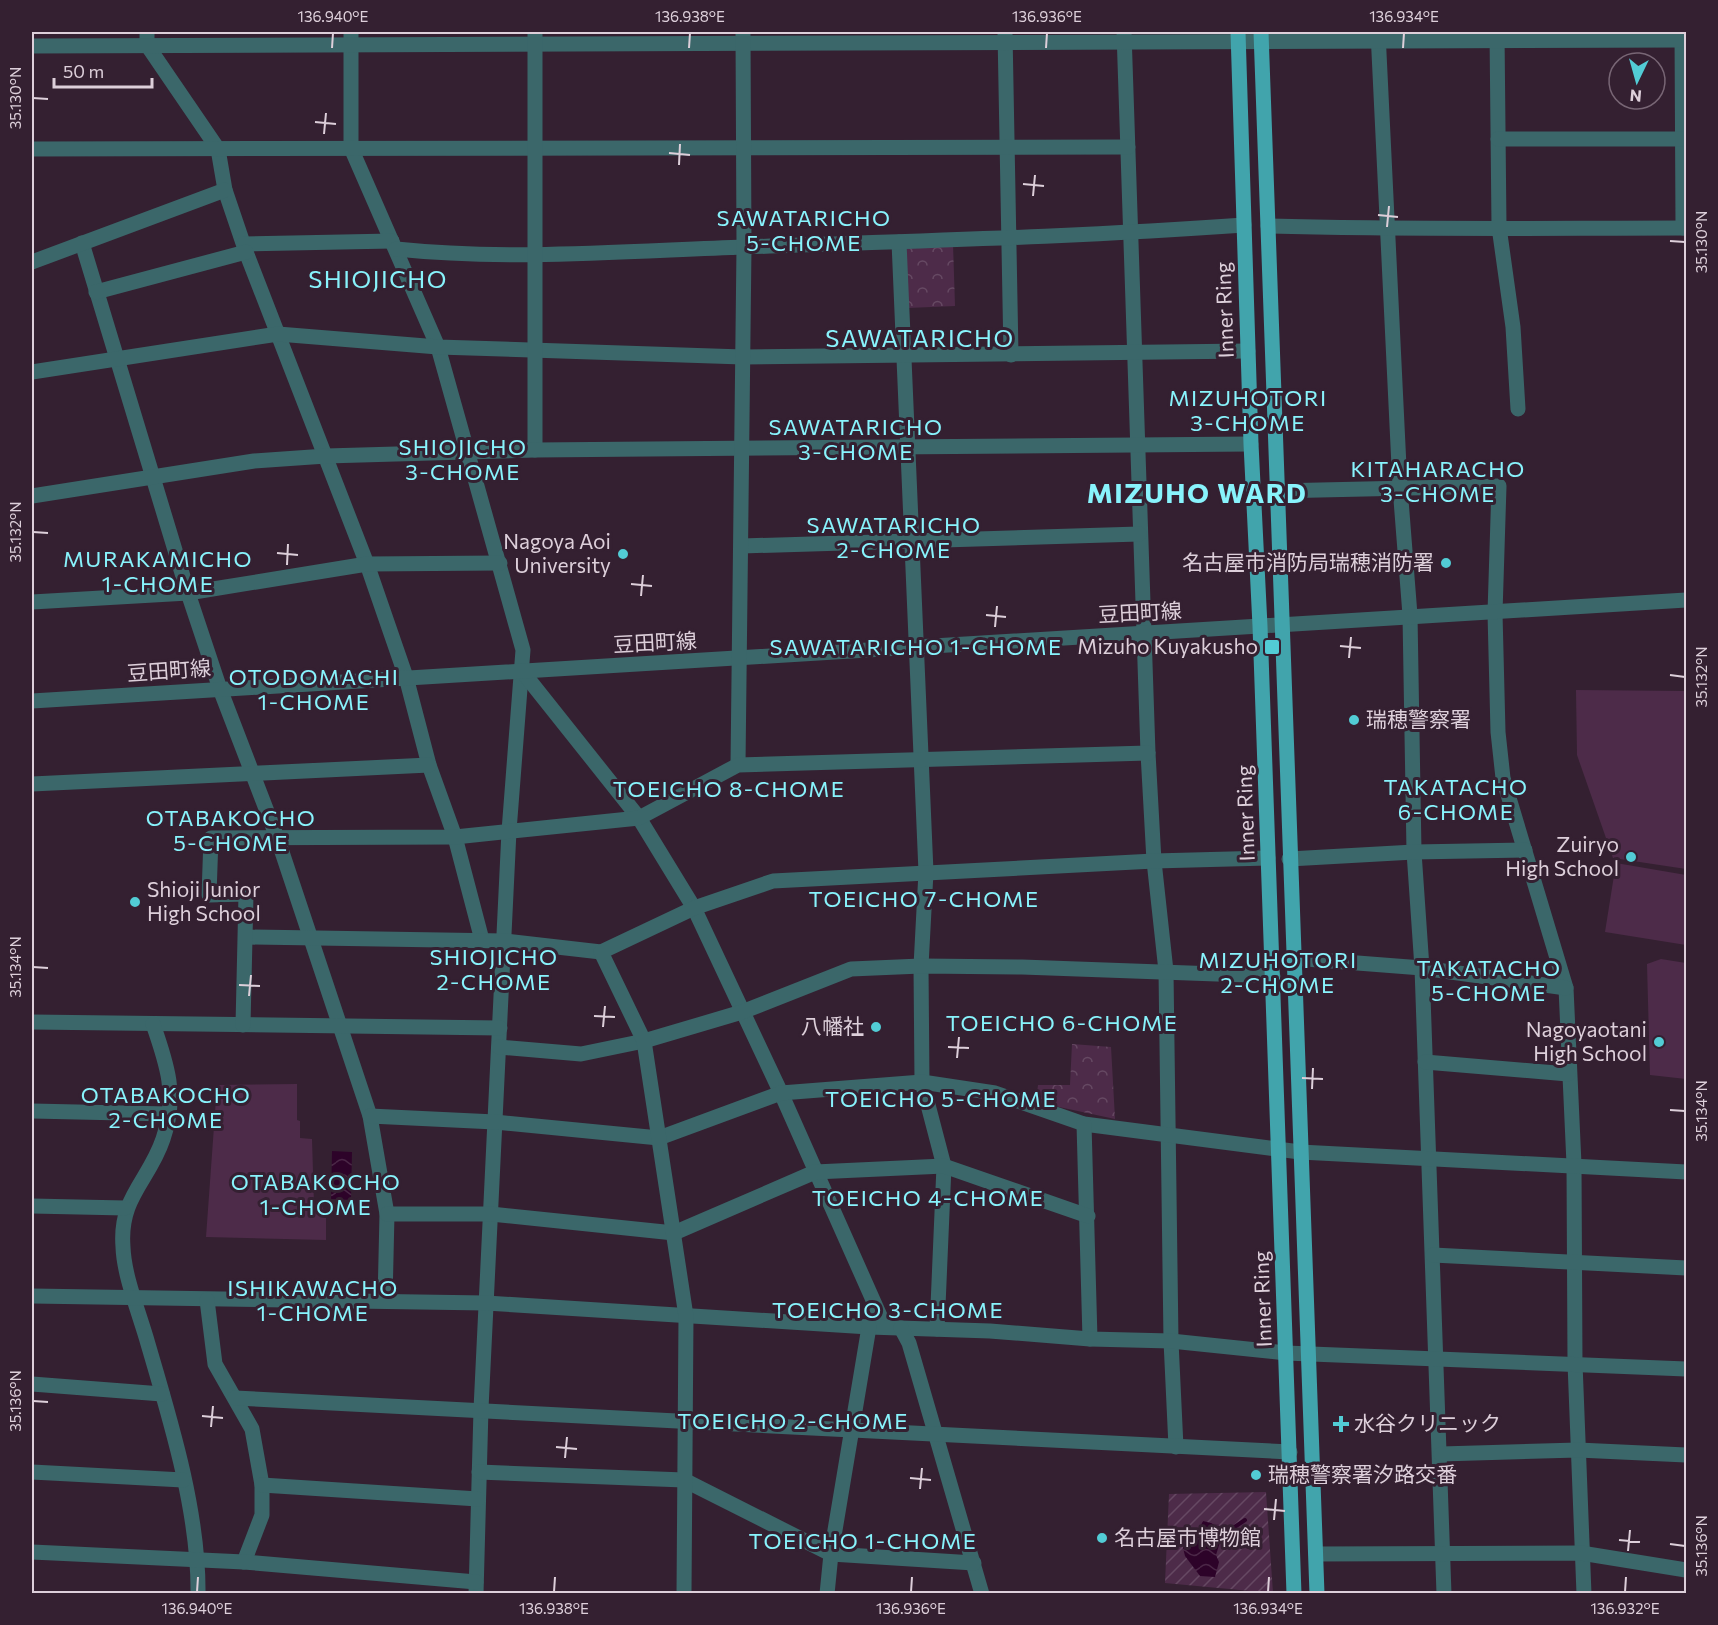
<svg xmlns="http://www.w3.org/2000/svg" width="1718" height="1625" viewBox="0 0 1718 1625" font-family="Commissioner,'Noto Sans JP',sans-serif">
<defs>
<pattern id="park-crowns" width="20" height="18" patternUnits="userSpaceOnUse" patternTransform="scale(1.5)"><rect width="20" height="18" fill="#4d2b49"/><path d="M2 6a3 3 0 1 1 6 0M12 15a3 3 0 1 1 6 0" fill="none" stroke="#664963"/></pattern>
<pattern id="garden-furrows" width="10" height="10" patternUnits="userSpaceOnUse" patternTransform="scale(1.5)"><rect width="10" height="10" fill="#4d2b49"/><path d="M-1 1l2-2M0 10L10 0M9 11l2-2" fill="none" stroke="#664963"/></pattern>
<pattern id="water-waves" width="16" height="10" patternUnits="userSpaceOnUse" patternTransform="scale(1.5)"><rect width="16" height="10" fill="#2d0329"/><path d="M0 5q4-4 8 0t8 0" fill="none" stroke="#4b2747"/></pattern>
</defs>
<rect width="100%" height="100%" fill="#342031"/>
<g fill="url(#park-crowns)">
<polygon points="953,244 955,306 907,308 905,246"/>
<polygon points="1072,1044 1111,1047 1115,1119 1036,1102 1038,1085 1070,1085"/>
</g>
<polygon fill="url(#garden-furrows)" points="1266,1492 1273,1593 1165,1583 1169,1494"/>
<g fill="#4d2b49">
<polygon points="1576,690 1686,691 1686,869 1613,858 1577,755"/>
<polygon points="1616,863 1686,875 1686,945 1605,932"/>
<polygon points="1661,959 1686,963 1686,1079 1650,1075 1647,964"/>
<polygon points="297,1084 297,1120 300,1121 300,1138 312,1139 314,1205 322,1206 326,1217 326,1240 206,1237 217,1085"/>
</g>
<g fill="url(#water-waves)">
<polygon points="332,1151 352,1152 351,1200 331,1199"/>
<polygon points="1203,1521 1219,1525 1221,1539 1216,1555 1219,1562 1215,1577 1200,1576 1185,1556 1183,1548 1187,1538 1198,1531"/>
</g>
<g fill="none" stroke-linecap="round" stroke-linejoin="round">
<polyline stroke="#2d0329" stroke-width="4" points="1216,1532 1233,1528 1245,1520"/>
<g stroke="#3b676a" stroke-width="15">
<polyline points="147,32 147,45 218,149 225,190 246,252 367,564 406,677 429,765 455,837 482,940"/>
<polyline points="351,32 351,148 438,347 523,650 509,831 481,1409 476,1594"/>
<polyline points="1005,32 1011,355"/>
<polyline points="1124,32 1148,753 1154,861 1166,971 1171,1341 1176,1447"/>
<polyline points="1378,32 1400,487 1410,615 1414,852 1422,968 1444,1594"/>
<polyline points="1497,32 1499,227 1513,327 1518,409"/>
<polyline points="1682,32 1683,228"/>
<polyline points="32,46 1686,40"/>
<polyline points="1498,139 1683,139"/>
<polyline points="32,149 1128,147"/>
<path d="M 1268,226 C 1407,230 1547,228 1686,228"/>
<polyline points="899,242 926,872 921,966 922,1082 944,1166 937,1329"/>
<polyline points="82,243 188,593 220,689 278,840 370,1116 387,1214 385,1301"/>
<polyline points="244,244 392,241"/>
<path d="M 396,249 C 512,261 629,251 745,247 C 911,241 1078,237 1244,225"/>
<polyline points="32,262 225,190"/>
<polyline points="96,292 246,252"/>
<polyline points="32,372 278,334 438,347 743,357 1248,351"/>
<polyline points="535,450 535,32"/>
<polyline points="1275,491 1499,486 1495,613 1498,732 1503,778 1566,988 1574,1164 1575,1363 1584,1594"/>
<polyline points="32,496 254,461 326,456 535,450 1251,444"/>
<polyline points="742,546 1139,534"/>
<polyline points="32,602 188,593 367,564 500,563"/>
<polyline points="522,671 639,818 694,908 781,1093 885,1327"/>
<polyline points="32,701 1686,600"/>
<polyline points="738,765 744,247 743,32"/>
<polyline points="32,784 429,765"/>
<polyline points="1289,859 1414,852 1525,850"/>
<polyline points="246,937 505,941 601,952"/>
<polyline points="1293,958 1422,968 1566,988"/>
<polyline points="32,1022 500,1028"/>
<path d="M 153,1024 C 167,1064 178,1096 163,1139 C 149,1181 119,1197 123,1247 C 124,1277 140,1315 148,1344 C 171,1422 199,1513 198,1594"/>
<polyline points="243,1025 246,894 209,895 211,838 455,837 639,818 738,765 1148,753"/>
<polyline points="499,1047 581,1054 644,1041 742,1012 851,969 921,966 1022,967 1273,976"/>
<polyline points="1425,1062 1568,1074"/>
<polyline points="32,1111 169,1114"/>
<polyline points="370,1116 495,1122 659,1138 781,1093 922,1082 995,1093 1084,1124 1300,1152 1686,1172"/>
<polyline points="1084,1124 1090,1339"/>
<polyline points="32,1206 125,1208"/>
<polyline points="387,1214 491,1214 674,1233 815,1172 944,1166 1088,1216"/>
<polyline points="1433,1255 1686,1268"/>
<polyline points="32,1296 486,1303 869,1327 990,1331 1090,1339 1171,1341 1286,1353 1686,1369"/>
<polyline points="207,1300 215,1364 252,1429 262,1485 262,1515 244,1562"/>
<polyline points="901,1328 909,1343 982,1594"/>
<polyline points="32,1384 162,1394"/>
<path d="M 235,1398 C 587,1414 938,1437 1290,1452"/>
<polyline points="1441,1454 1578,1450 1686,1455"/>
<polyline points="32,1472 183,1480"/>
<polyline points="479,1472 684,1480 831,1554 974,1563"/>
<polyline points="262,1485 478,1499"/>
<polyline points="32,1552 244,1562 476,1582"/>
<polyline points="1316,1554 1581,1553 1686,1570"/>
<polyline points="684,1594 686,1316 644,1041 601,952 694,908 773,881 1154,861 1268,858"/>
<polyline points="827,1594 831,1554 869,1327"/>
</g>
<g stroke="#41a4ac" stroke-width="15">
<polyline points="1238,32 1251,444 1260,626 1294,1594"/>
<polyline points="1261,32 1317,1594"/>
</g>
</g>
<path fill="none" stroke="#ddcfda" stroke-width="2" d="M 332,48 L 333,33M 689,48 L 690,33M 1046,48 L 1047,33M 1403,48 L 1404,33M 33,98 L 48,99M 315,122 L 336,124M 324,134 L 326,113M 669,153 L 690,155M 679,165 L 680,144M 1023,184 L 1044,186M 1033,196 L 1035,175M 1378,215 L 1398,217M 1387,227 L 1389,206M 1670,241 L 1685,242M 33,532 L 48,533M 277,553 L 298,555M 287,565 L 288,544M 631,584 L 652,586M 641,596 L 643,575M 986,615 L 1006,617M 995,627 L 997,606M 1340,646 L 1361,648M 1349,658 L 1351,637M 1670,675 L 1685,677M 33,967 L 48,968M 239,985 L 260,986M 249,996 L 251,975M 594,1016 L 615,1017M 603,1027 L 605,1006M 948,1047 L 969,1048M 957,1058 L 959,1037M 1302,1078 L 1323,1079M 1312,1089 L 1313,1068M 1670,1110 L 1685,1111M 33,1401 L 48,1402M 202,1416 L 223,1418M 211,1427 L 213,1406M 556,1447 L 577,1449M 565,1458 L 567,1437M 910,1478 L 931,1480M 920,1489 L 922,1468M 1264,1509 L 1285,1511M 1274,1520 L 1276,1499M 1619,1540 L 1640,1542M 1670,1544 L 1685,1546M 1628,1551 L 1630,1530M 197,1592 L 198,1577M 554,1592 L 555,1577M 911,1592 L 912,1577M 1268,1592 L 1269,1577M 1625,1592 L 1626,1577"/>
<g fill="#52ccd5" stroke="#342031" stroke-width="2">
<circle cx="623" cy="554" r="6"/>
<circle cx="1446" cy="563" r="6"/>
<rect x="1264" y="639" width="16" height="16" rx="3"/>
<circle cx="1354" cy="720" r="6"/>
<circle cx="1631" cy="857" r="6"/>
<circle cx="135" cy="902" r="6"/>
<circle cx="876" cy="1027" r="6"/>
<circle cx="1659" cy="1042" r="6"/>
<path d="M1338 1415h6v6h6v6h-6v6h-6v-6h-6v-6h6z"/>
<circle cx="1256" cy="1475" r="6"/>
<circle cx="1102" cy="1538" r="6"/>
</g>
<g text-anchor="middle" stroke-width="6" stroke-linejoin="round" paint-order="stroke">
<g font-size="21" fill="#ddcfda" stroke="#342031">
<text transform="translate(1225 310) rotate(-92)" y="7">Inner Ring</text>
<text transform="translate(1140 613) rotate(-3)" y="7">豆田町線</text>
<text transform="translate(655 643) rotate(-3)" y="7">豆田町線</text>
<text transform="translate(169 671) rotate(-4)" y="7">豆田町線</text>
<text transform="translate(1246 813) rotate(-92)" y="7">Inner Ring</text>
<text transform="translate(1263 1299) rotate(-92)" y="7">Inner Ring</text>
</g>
<g font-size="21" fill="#ddcfda" stroke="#342031" text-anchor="end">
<text x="611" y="549">Nagoya Aoi<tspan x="611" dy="24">University</tspan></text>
<text x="1434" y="570">名古屋市消防局瑞穂消防署</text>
<text x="1258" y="654">Mizuho Kuyakusho</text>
<text x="1366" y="727" text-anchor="start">瑞穂警察署</text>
<text x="1619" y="852">Zuiryo<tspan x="1619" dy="24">High School</tspan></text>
<text x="147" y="897" text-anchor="start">Shioji Junior<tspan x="147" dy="24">High School</tspan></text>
<text x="864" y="1034">八幡社</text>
<text x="1647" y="1037">Nagoyaotani<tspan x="1647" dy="24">High School</tspan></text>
<text x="1354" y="1431" text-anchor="start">水谷クリニック</text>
<text x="1268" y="1482" text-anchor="start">瑞穂警察署汐路交番</text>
<text x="1114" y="1545" text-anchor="start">名古屋市博物館</text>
</g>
<g font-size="22" letter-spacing="1.5" fill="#88f3fc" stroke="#342031">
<text x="804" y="226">SAWATARICHO<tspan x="804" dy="25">5-CHOME</tspan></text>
<text x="1248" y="406">MIZUHOTORI<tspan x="1248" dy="25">3-CHOME</tspan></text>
<text x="856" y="435">SAWATARICHO<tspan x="856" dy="25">3-CHOME</tspan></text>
<text x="463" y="455">SHIOJICHO<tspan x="463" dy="25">3-CHOME</tspan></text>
<text x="1438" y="477">KITAHARACHO<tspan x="1438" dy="25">3-CHOME</tspan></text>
<text x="894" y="533">SAWATARICHO<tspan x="894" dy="25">2-CHOME</tspan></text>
<text x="158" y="567">MURAKAMICHO<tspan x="158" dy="25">1-CHOME</tspan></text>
<text x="916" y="655">SAWATARICHO 1-CHOME</text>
<text x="314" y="685">OTODOMACHI<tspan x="314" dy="25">1-CHOME</tspan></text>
<text x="1456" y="795">TAKATACHO<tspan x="1456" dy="25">6-CHOME</tspan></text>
<text x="729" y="797">TOEICHO 8-CHOME</text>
<text x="231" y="826">OTABAKOCHO<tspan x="231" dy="25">5-CHOME</tspan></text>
<text x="924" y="907">TOEICHO 7-CHOME</text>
<text x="494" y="965">SHIOJICHO<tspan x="494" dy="25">2-CHOME</tspan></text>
<text x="1278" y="968">MIZUHOTORI<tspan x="1278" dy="25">2-CHOME</tspan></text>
<text x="1489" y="976">TAKATACHO<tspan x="1489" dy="25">5-CHOME</tspan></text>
<text x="1062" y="1031">TOEICHO 6-CHOME</text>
<text x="166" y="1103">OTABAKOCHO<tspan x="166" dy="25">2-CHOME</tspan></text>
<text x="941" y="1107">TOEICHO 5-CHOME</text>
<text x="316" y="1190">OTABAKOCHO<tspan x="316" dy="25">1-CHOME</tspan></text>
<text x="928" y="1206">TOEICHO 4-CHOME</text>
<text x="313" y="1296">ISHIKAWACHO<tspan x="313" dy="25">1-CHOME</tspan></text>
<text x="888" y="1318">TOEICHO 3-CHOME</text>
<text x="793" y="1429">TOEICHO 2-CHOME</text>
<text x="863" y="1549">TOEICHO 1-CHOME</text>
</g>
<g font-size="24" letter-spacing="1.5" fill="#88f3fc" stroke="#342031">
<text x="378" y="288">SHIOJICHO</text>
<text x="920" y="347">SAWATARICHO</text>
</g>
<g font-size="27" font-weight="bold" letter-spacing="1.5" fill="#88f3fc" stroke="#342031">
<text x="1197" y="503">MIZUHO WARD</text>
</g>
</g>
<rect width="1718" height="1625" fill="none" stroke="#342031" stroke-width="66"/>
<g transform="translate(1637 81) rotate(185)"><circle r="28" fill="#342031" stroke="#786675" stroke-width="1.5"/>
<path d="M0-4.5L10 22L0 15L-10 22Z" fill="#52ccd5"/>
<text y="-9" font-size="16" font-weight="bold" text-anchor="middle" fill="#ddcfda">N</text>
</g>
<path d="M54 78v9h98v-9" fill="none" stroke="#ddcfda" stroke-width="3"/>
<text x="63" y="78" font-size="18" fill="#ddcfda" stroke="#342031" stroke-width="4.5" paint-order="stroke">50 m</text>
<rect x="33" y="33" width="1652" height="1559" fill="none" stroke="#ddcfda" stroke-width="2"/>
<g font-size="15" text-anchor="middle" fill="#ddcfda">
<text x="333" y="22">136.940°E</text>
<text x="690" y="22">136.938°E</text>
<text x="1047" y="22">136.936°E</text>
<text x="1404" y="22">136.934°E</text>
<text transform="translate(16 98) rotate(-90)" y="5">35.130°N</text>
<text transform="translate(1702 242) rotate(-90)" y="5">35.130°N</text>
<text transform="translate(16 532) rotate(-90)" y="5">35.132°N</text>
<text transform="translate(1702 677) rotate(-90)" y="5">35.132°N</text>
<text transform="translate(16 967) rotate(-90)" y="5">35.134°N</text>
<text transform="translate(1702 1111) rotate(-90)" y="5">35.134°N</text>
<text transform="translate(16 1401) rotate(-90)" y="5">35.136°N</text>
<text transform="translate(1702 1546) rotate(-90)" y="5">35.136°N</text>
<text x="197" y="1614">136.940°E</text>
<text x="554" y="1614">136.938°E</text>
<text x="911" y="1614">136.936°E</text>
<text x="1268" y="1614">136.934°E</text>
<text x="1625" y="1614">136.932°E</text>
</g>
</svg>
